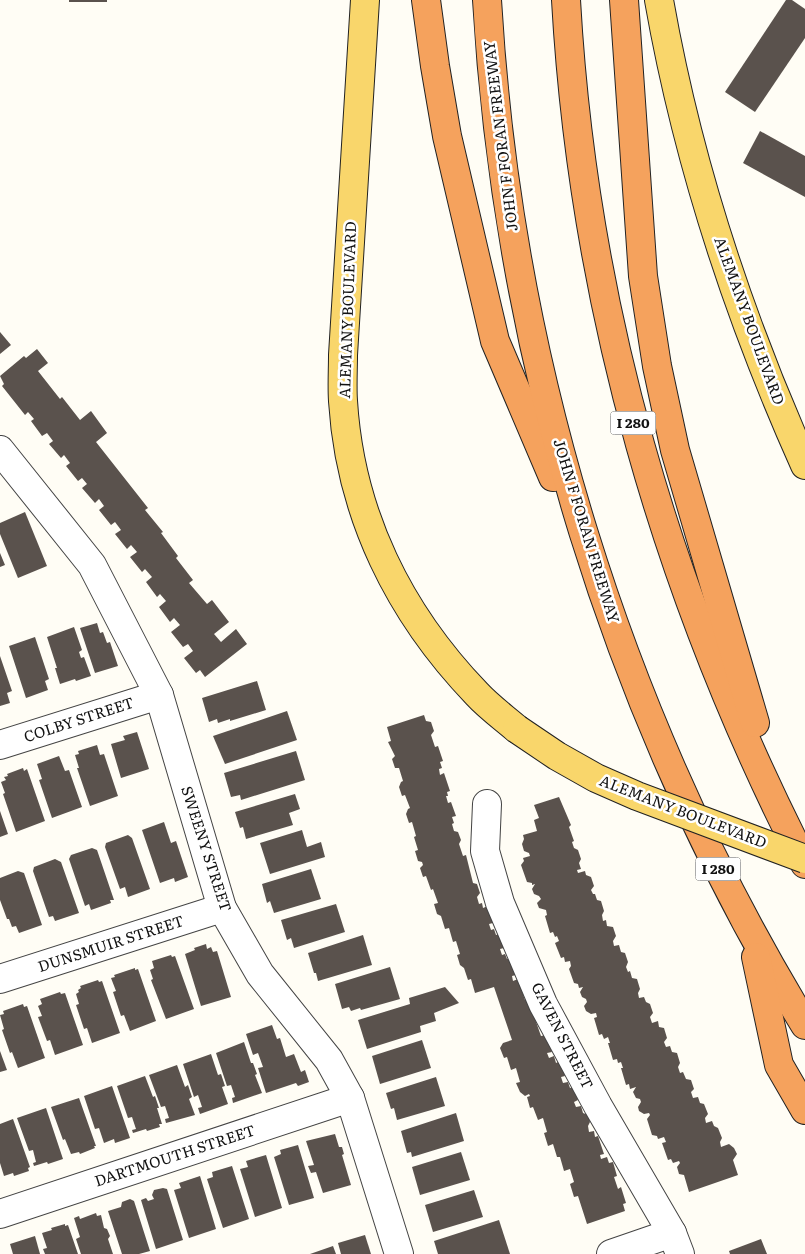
<svg xmlns="http://www.w3.org/2000/svg" width="805" height="1254" viewBox="0 0 805 1254" font-family="Literata,serif">
<rect width="100%" height="100%" fill="#fffdf5"/>
<g fill="#5a524d">
<rect x="69" y="0" width="38" height="2"/>
<polygon points="786,0 792,0 805,9 805,38 755,112 725,92"/>
<polygon points="760,131 805,156 805,197 743,163"/>
<polygon points="0,332 11,345 0,354"/>
<polygon points="37,349 48,363 38,371 60,399 62,397 80,420 91,411 107,433 96,442 148,508 145,510 163,532 161,533 178,556 176,558 193,580 189,583 207,604 212,600 229,622 214,634 221,642 236,629 247,644 205,677 200,670 196,673 184,658 193,651 188,644 183,647 171,632 180,625 174,618 170,622 159,607 166,601 160,594 157,597 146,582 152,577 145,569 142,572 130,557 137,552 131,545 127,549 115,534 121,530 115,522 111,525 99,510 104,506 99,499 95,503 82,488 87,484 82,478 78,481 66,466 70,463 64,455 61,458 49,444 53,441 47,433 42,436 31,421 34,419 28,412 25,415 2,386 4,384 0,376 24,356 26,358"/>
<polygon points="25,512 47,566 18,578 0,534 0,523"/>
<polygon points="0,553 5,565 0,567"/>
<polygon points="97,623 100,633 103,632 107,643 110,642 118,666 95,673 80,628"/>
<polygon points="74,627 82,650 79,652 81,658 84,657 91,676 76,681 75,679 60,684 55,668 57,668 47,637"/>
<polygon points="35,637 49,679 45,681 48,690 26,698 9,646"/>
<polygon points="0,656 12,691 7,693 10,703 0,706"/>
<polygon points="257,681 266,710 230,721 230,719 218,723 217,719 209,722 202,698"/>
<polygon points="287,711 297,740 225,764 213,736"/>
<polygon points="424,715 426,721 431,722 434,731 431,735 435,747 438,746 443,761 440,762 442,768 439,769 440,775 444,773 450,791 447,792 448,796 446,796 448,803 451,802 456,816 452,817 454,823 452,824 454,831 458,832 461,840 459,844 463,856 466,855 473,883 477,884 480,893 477,897 479,904 482,903 483,908 488,906 493,923 489,924 491,930 494,929 496,935 499,934 504,948 500,949 502,955 505,954 507,959 511,958 516,975 512,976 513,981 518,979 525,1000 528,999 541,1036 546,1035 552,1052 547,1053 549,1058 554,1056 556,1063 560,1061 565,1076 561,1077 563,1083 568,1082 570,1088 573,1087 578,1100 574,1102 576,1107 581,1106 583,1113 588,1115 590,1122 588,1126 589,1132 594,1131 595,1137 598,1136 604,1154 600,1155 601,1159 607,1157 609,1163 613,1162 617,1176 614,1177 618,1189 621,1187 626,1203 623,1204 625,1211 587,1224 578,1196 574,1197 570,1184 574,1182 570,1169 564,1171 560,1157 557,1157 553,1144 548,1146 544,1133 547,1132 543,1118 538,1120 533,1107 530,1108 527,1097 530,1096 529,1094 525,1096 520,1092 516,1083 520,1082 516,1068 511,1070 507,1057 504,1058 500,1048 503,1043 512,1040 494,987 475,993 471,979 468,980 464,968 460,965 457,955 460,954 456,941 453,942 449,928 445,929 441,916 437,914 434,904 438,903 433,889 431,890 426,876 423,877 420,868 423,865 422,862 418,861 415,851 418,850 414,837 416,836 412,822 409,823 406,814 408,809 410,808 405,795 402,796 399,787 401,782 403,781 399,768 395,768 392,759 395,756 388,742 391,741 387,727"/>
<polygon points="137,732 149,769 121,778 111,744 125,740 123,736"/>
<polygon points="97,745 100,755 104,754 118,796 90,806 77,768 79,768 75,755 79,754 78,751"/>
<polygon points="296,751 305,780 241,800 240,795 231,797 224,773"/>
<polygon points="59,756 65,771 69,770 82,807 52,818 39,780 42,779 37,764"/>
<polygon points="23,768 24,771 27,769 45,821 16,832 3,794 5,793 1,782 6,780 4,777 8,776 7,774"/>
<polygon points="295,794 300,809 289,813 293,825 246,839 243,827 240,828 235,812"/>
<polygon points="559,797 571,825 569,827 574,841 572,842 574,848 578,850 581,859 579,863 581,869 577,870 578,873 585,871 586,875 591,877 594,886 591,890 593,894 595,894 597,900 601,901 604,911 602,915 603,921 606,920 607,926 613,927 616,936 613,941 614,946 619,945 621,952 625,953 628,962 626,967 628,972 630,971 632,978 637,979 640,989 638,993 639,998 644,997 646,1002 650,1004 653,1013 650,1017 652,1023 658,1021 659,1027 664,1028 667,1038 664,1042 666,1047 670,1046 672,1052 677,1053 680,1063 678,1067 680,1073 683,1072 686,1079 691,1080 694,1089 691,1092 693,1098 698,1097 700,1103 704,1104 708,1114 705,1118 706,1123 712,1121 714,1126 718,1128 722,1138 720,1142 721,1147 729,1144 734,1148 737,1154 733,1160 738,1175 689,1192 684,1175 679,1174 677,1167 680,1163 679,1161 673,1163 671,1159 668,1160 662,1143 666,1142 664,1137 658,1139 657,1136 652,1135 647,1119 650,1115 649,1113 644,1114 639,1111 638,1107 641,1102 640,1099 636,1098 633,1092 636,1087 630,1089 629,1084 626,1085 621,1068 623,1068 621,1062 618,1063 617,1059 613,1060 608,1043 610,1043 608,1037 604,1039 602,1034 599,1035 594,1018 597,1017 596,1013 591,1014 586,1011 584,1006 587,1002 586,999 582,997 580,992 583,987 579,988 578,984 574,983 569,969 571,966 570,961 565,962 564,957 561,958 555,943 559,941 557,936 555,937 553,932 550,933 545,916 547,915 546,910 539,908 537,903 541,899 539,896 534,894 532,889 535,884 532,885 532,883 527,882 521,865 524,861 523,858 530,856 529,853 524,851 522,844 524,839 523,835 537,831 534,820 539,818 534,805"/>
<polygon points="0,811 8,834 0,837"/>
<polygon points="164,822 171,843 176,841 188,877 175,882 174,878 160,883 142,830"/>
<polygon points="302,830 307,847 321,842 325,857 270,874 260,843"/>
<polygon points="128,835 132,838 150,889 128,897 125,887 120,889 105,847 106,843"/>
<polygon points="92,848 97,850 114,900 110,900 111,903 91,910 89,904 85,906 69,859 71,855"/>
<polygon points="55,859 61,862 79,913 55,921 53,916 49,917 33,871 34,867"/>
<polygon points="311,869 321,899 274,913 270,901 267,903 262,884"/>
<polygon points="18,871 24,873 42,925 19,933 16,926 12,927 9,919 7,919 0,900 0,878"/>
<polygon points="336,904 345,932 294,948 291,938 287,940 281,920"/>
<polygon points="363,935 372,965 318,981 316,973 314,973 308,953"/>
<polygon points="206,944 207,949 211,947 213,952 217,951 231,997 201,1006 185,954 195,950 194,948"/>
<polygon points="171,955 172,957 175,956 194,1009 166,1019 151,980 153,979 150,970 154,968 152,961"/>
<polygon points="390,967 400,999 361,1010 360,1008 351,1011 349,1007 342,1009 335,984"/>
<polygon points="135,968 135,970 138,969 156,1021 130,1031 124,1015 121,1016 113,992 116,991 111,978 115,977 114,975"/>
<polygon points="98,980 99,982 102,981 120,1033 92,1043 87,1028 84,1029 76,1005 79,1004 76,994 79,992 78,990 81,988 80,986"/>
<polygon points="445,987 459,1003 434,1013 436,1021 420,1026 421,1032 367,1049 358,1020 410,1004 409,998"/>
<polygon points="60,992 61,994 65,993 83,1045 55,1055 50,1040 47,1041 38,1017 42,1016 38,1006 42,1004 40,999"/>
<polygon points="23,1004 24,1007 27,1006 45,1058 18,1068 12,1052 10,1053 2,1030 4,1029 0,1015 4,1014 3,1011"/>
<polygon points="272,1025 277,1039 280,1038 286,1057 294,1054 301,1072 305,1070 309,1082 298,1086 296,1083 266,1093 258,1068 263,1067 258,1053 253,1055 246,1034"/>
<polygon points="422,1040 431,1068 380,1084 372,1056"/>
<polygon points="244,1042 251,1063 253,1063 257,1074 255,1075 262,1093 233,1103 232,1098 235,1097 231,1085 227,1086 216,1053"/>
<polygon points="0,1051 7,1070 0,1072"/>
<polygon points="211,1054 218,1075 221,1074 225,1086 222,1087 228,1104 200,1114 198,1108 202,1107 198,1095 194,1097 183,1064"/>
<polygon points="177,1065 185,1087 188,1085 192,1097 189,1099 195,1115 166,1123 165,1119 169,1118 165,1106 161,1107 149,1075"/>
<polygon points="145,1076 153,1097 155,1096 159,1108 157,1108 162,1124 159,1124 160,1127 147,1131 146,1129 133,1133 132,1130 136,1129 132,1117 128,1118 117,1086"/>
<polygon points="436,1077 445,1106 397,1120 394,1108 391,1109 386,1093"/>
<polygon points="112,1086 130,1138 115,1143 114,1139 104,1143 99,1128 95,1129 84,1096"/>
<polygon points="79,1098 96,1146 94,1146 95,1148 80,1154 79,1152 71,1154 65,1139 63,1140 51,1107"/>
<polygon points="46,1108 63,1159 48,1164 47,1162 34,1166 33,1163 36,1162 33,1150 29,1151 17,1118"/>
<polygon points="456,1113 464,1141 412,1157 411,1152 407,1153 401,1131"/>
<polygon points="13,1119 30,1167 28,1168 29,1171 14,1176 13,1173 4,1176 0,1163 0,1124"/>
<polygon points="335,1134 339,1147 342,1147 344,1154 342,1155 351,1185 323,1193 316,1172 311,1173 308,1166 314,1165 306,1141"/>
<polygon points="298,1145 314,1198 289,1205 274,1157 281,1154 280,1150"/>
<polygon points="461,1152 470,1180 420,1195 412,1167"/>
<polygon points="266,1155 282,1208 255,1217 240,1169 248,1167 246,1161"/>
<polygon points="232,1166 249,1219 223,1228 207,1179 213,1177 212,1172"/>
<polygon points="200,1176 216,1229 189,1238 174,1190 181,1188 179,1183"/>
<polygon points="163,1188 167,1189 183,1240 156,1249 141,1200 146,1198 148,1201 154,1199 152,1195 154,1190"/>
<polygon points="474,1190 483,1217 433,1232 425,1205"/>
<polygon points="130,1199 134,1201 150,1251 139,1254 122,1254 108,1211 121,1207 122,1202"/>
<polygon points="96,1213 97,1216 101,1215 104,1228 107,1229 110,1236 108,1239 113,1254 81,1254 76,1239 80,1237 74,1218 79,1216 80,1219"/>
<polygon points="499,1220 510,1254 438,1254 434,1241"/>
<polygon points="65,1224 65,1226 68,1225 78,1254 45,1254 43,1249 47,1248 42,1233 52,1230 51,1228"/>
<polygon points="365,1235 371,1254 341,1254 338,1243"/>
<polygon points="35,1236 40,1254 13,1254 10,1244"/>
<polygon points="761,1239 767,1254 730,1254 729,1251"/>
<polygon points="333,1246 336,1254 310,1254"/>
</g>
<g fill="none" stroke-linecap="round" stroke-linejoin="round">
<g stroke="#444" stroke-width="30">
<g id="minor">
<polyline points="0,450 92,565 159,695 222,908 260,974 329,1060 350,1098 399,1254"/>
<polyline points="0,745 159,695"/>
<polyline points="487,804 485,851 500,903 543,1004 598,1106 672,1233 680,1254"/>
<polyline points="0,979 222,908"/>
<polyline points="0,1214 350,1098"/>
<polyline points="611,1254 672,1233"/>
</g>
</g>
<g stroke="#222" stroke-width="30">
<g id="major">
<path d="M 365,0 L 343,355 C 343,370 342,386 343,401 C 350,514 399,613 477,694 C 489,707 503,717 517,729"/>
<path d="M 659,0 C 687,159 739,318 805,465"/>
</g>
</g>
<g stroke="#222" stroke-width="30">
<g id="highway">
<polyline points="426,0 435,66 447,136 495,341 553,477"/>
<path d="M 487,0 C 508,361 617,716 805,1025"/>
<path d="M 566,0 C 583,303 667,595 805,864"/>
<polyline points="624,0 643,276 657,366 675,450 755,723"/>
<polyline points="756,957 779,1065 805,1110"/>
</g>
</g>
<use href="#minor" stroke="#fff" stroke-width="28"/>
<use href="#major" stroke="#f9d66b" stroke-width="28"/>
<use href="#highway" stroke="#f5a25d" stroke-width="28"/>
<g stroke="#222" stroke-width="30" stroke-linecap="butt">
<polyline id="major-bridge" points="517,729 557,756 596,778 637,796 805,859"/>
</g>
<use href="#major-bridge" stroke="#f9d66b" stroke-width="28"/>
</g>
<g text-anchor="middle" stroke-width="5" stroke-linejoin="round" paint-order="stroke">
<g fill="#fff" stroke="#585858" stroke-width="1">
<rect x="610.5" y="411.5" width="45" height="23" rx="4"/>
<rect x="695.5" y="857.5" width="45" height="23" rx="4"/>
</g>
<g font-size="14" font-weight="bold" fill="#111">
<text x="633" y="428">I 280</text>
<text x="718" y="874">I 280</text>
</g>
<g font-size="15" fill="#111" stroke="#fff">
<text transform="translate(501 136) rotate(-97)" y="5">JOHN F FORAN FREEWAY</text>
<text transform="translate(348 310) rotate(-88)" y="5">ALEMANY BOULEVARD</text>
<text transform="translate(749 321) rotate(70)" y="5">ALEMANY BOULEVARD</text>
<text transform="translate(586 531) rotate(73)" y="5">JOHN F FORAN FREEWAY</text>
<text transform="translate(79 720) rotate(-18)" y="5">COLBY STREET</text>
<text transform="translate(683 812) rotate(21)" y="5">ALEMANY BOULEVARD</text>
<text transform="translate(206 849) rotate(72)" y="5">SWEENY STREET</text>
<text transform="translate(111 944) rotate(-18)" y="5">DUNSMUIR STREET</text>
<text transform="translate(562 1036) rotate(63)" y="5">GAVEN STREET</text>
<text transform="translate(175 1156) rotate(-18)" y="5">DARTMOUTH STREET</text>
</g>
</g>
</svg>
